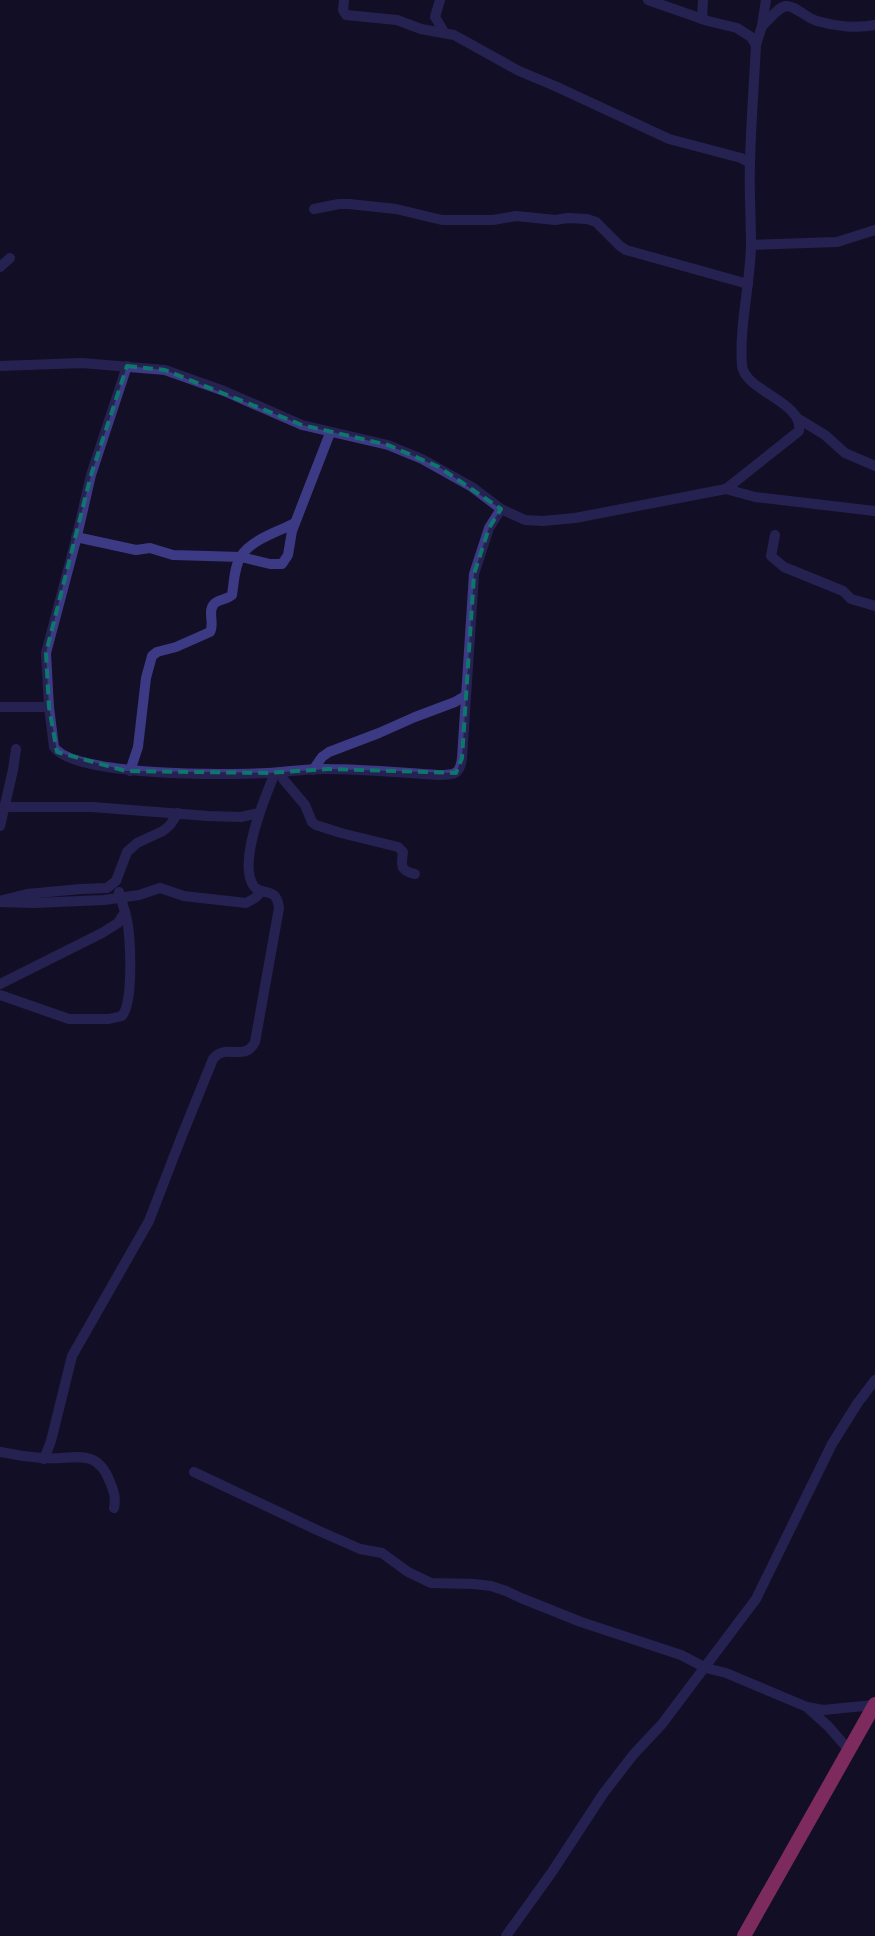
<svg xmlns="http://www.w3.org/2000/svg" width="875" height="1936" viewBox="0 0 875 1936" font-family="Mulish,sans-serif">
<rect width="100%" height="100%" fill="#130f26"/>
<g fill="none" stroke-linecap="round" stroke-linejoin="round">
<g stroke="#3d3a85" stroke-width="10">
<polyline points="344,0 343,10 346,15 397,20 421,29 454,35 519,71 555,86 669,139 741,158 750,163"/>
<polyline points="440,0 435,17 444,32"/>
<polyline points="648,0 708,21 737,28 751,37 756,45"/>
<polyline points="702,19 703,0"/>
<path d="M 762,26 C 769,20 777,8 786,6 C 794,5 808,19 817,21 C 834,26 857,29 875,25"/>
<polyline points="314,209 339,204 349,204 396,209 442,220 493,220 516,216 555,220 568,218 587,219 596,222 620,246 626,250 748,284"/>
<polyline points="751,245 837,242 875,230"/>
<polyline points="0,267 10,258"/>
<polyline points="0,366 82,363 165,370 224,391 302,425 388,445 422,459 472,487 501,509 525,520 543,521 575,518 726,489 755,497 875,511"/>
<path d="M 127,366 L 91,475 L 76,540 L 46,653 L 49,707 L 54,747 C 74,777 231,775 268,773 C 288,772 309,768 329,769 C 365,769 402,773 438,775 C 454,775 460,775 462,758 L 474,574 L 489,528 L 501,509"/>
<polyline points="797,418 825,435 845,453 875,466"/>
<path d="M 726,489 L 799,431 C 804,402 745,391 742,366 C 739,326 750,286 751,246 C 751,218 749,190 750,162 C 751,123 754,84 756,45 L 762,26 L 766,0"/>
<polyline points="775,535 771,556 784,567 843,591 851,599 875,606"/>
<polyline points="76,537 136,550 150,548 173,555 241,557 270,564 282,564 288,555 292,531 330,433"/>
<polyline points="0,707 49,707"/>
<polyline points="313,770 322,757 329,752 379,733 415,717 455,702 465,696"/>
<path d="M 130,771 L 138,747 L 146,678 L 152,656 L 157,652 L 176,647 L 210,632 C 215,623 207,612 214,604 C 218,599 227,600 232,595 C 234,583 234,567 241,556 C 252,539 278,532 295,523"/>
<path d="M 283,779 L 305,805 L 312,822 L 316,825 L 341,833 L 398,847 L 403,852 C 401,866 400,871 415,874"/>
<polyline points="5,807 92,807 208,816 241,817 259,813"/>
<polyline points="0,826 13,770 16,749"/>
<polyline points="3,900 27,894 81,889 107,888 116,881 127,852 137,843 163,831 170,825 178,813"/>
<polyline points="0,902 34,903 104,900 139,895 160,888 184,896 246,903 255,898 262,891"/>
<polyline points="0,984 102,933 118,923 125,912 119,892"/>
<path d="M 0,995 L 69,1019 L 109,1019 L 122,1016 C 134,1001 131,931 125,912"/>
<path d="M 0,1452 C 14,1455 28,1457 42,1458 C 72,1461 96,1445 110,1482 C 114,1491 116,1498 114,1508"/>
<path d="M 44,1459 L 51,1441 L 72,1356 L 149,1221 L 181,1138 L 213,1059 C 226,1042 244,1063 255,1042 L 279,908 C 276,884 261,898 253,885 C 238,861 265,797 275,773"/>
<polyline points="194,1472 317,1530 360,1549 382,1553 408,1572 431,1583 474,1584 491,1586 506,1591 521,1598 581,1622 681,1655 706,1668 726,1673 807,1707 823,1710 874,1705"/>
<polyline points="808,1708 828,1726 849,1750"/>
<polyline points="506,1936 552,1872 603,1794 633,1755 662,1724 756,1599 832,1444 857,1404 875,1380"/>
</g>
<polyline stroke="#ff4fa3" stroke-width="14" points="744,1936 875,1704"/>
</g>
<path d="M0 0H875V1936H0ZM 127,366 L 165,370 L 302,425 L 388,445 L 439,467 L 501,509 L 489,528 L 474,574 L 462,758 L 456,773 L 328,769 L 268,773 L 126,771 L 57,752 L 49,707 L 46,653 L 91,475 Z" fill="#130f26" fill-opacity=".55" fill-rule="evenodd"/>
<path fill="none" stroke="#0f766e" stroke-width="4" stroke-dasharray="10 6" stroke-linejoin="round" d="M 127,366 L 165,370 L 302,425 L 388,445 L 439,467 L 501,509 L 489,528 L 474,574 L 462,758 L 456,773 L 328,769 L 268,773 L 126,771 L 57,752 L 49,707 L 46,653 L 91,475 Z"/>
</svg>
